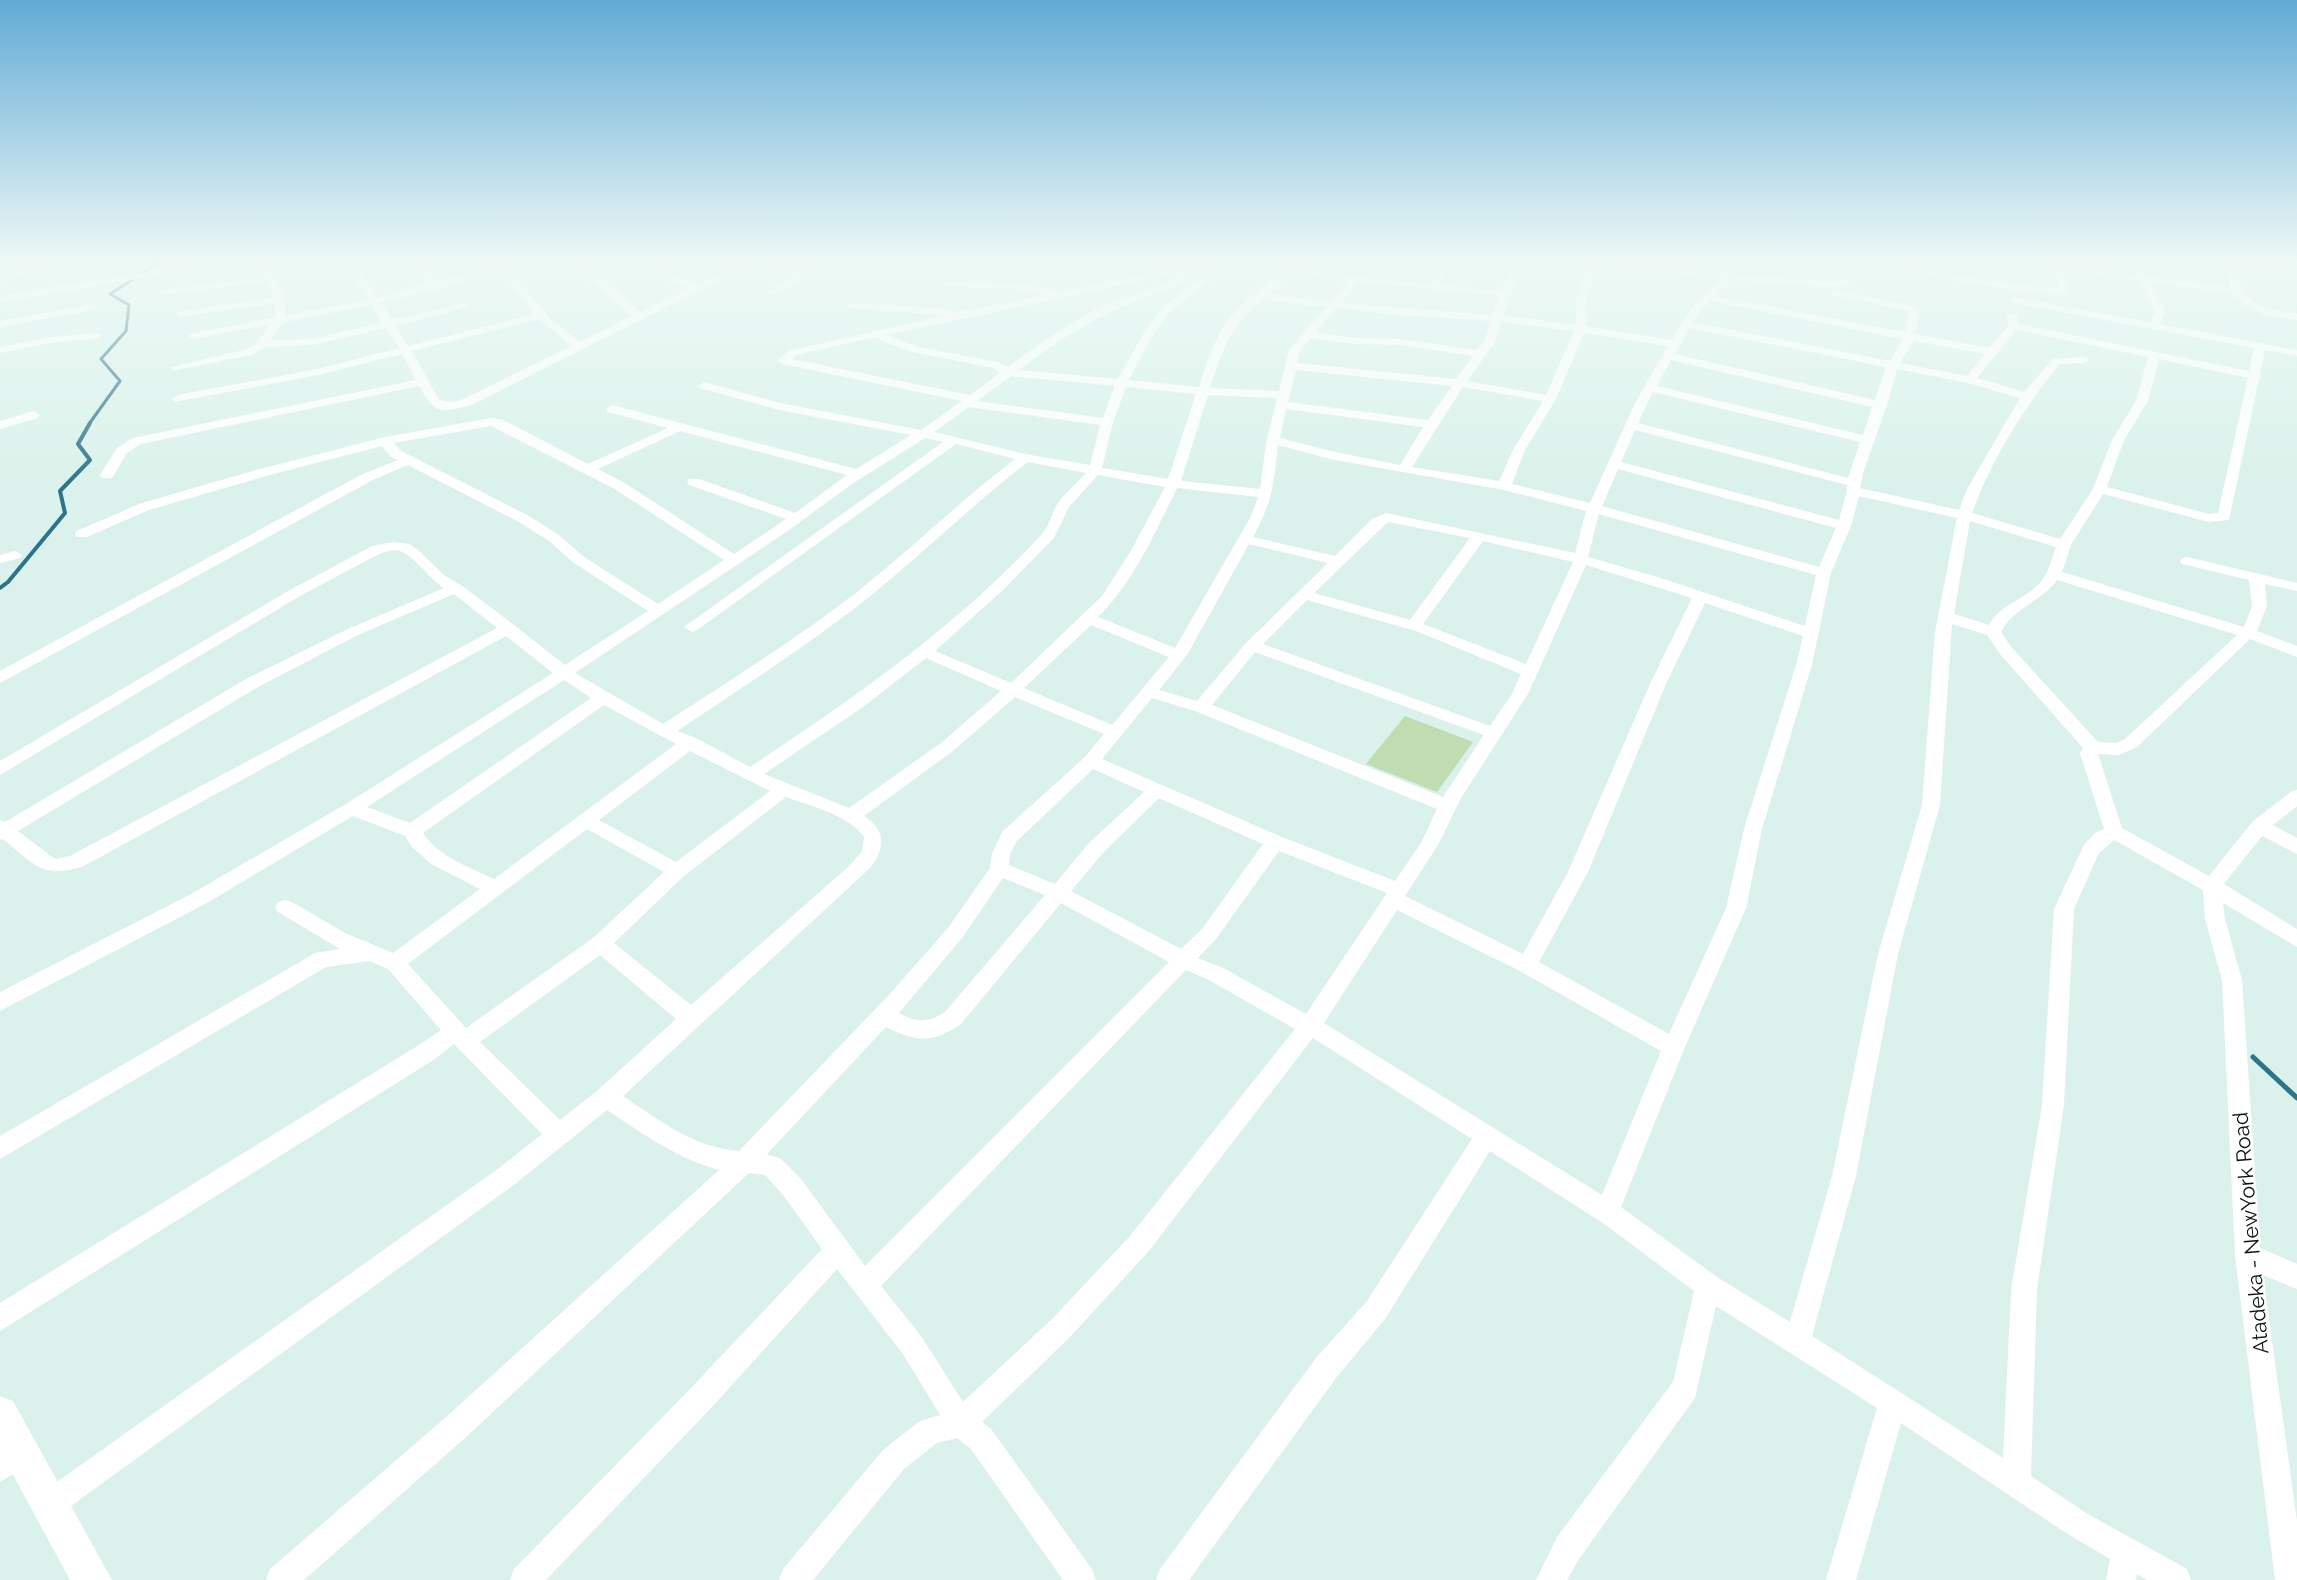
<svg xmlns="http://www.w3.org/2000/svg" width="2297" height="1580" viewBox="0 0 2297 1580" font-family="Raleway,sans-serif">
<rect width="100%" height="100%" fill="#daf2eb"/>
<polygon fill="#bfddb0" points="1405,716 1473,742 1437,792 1366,764"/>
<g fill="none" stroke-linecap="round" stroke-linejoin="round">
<polyline stroke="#2c7488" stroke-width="3" points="89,424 120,381 101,359 126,331 129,305 110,294 157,264"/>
<polyline stroke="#2c7488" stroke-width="4" points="0,588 8,582 65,513 60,491 90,460 78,444 90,423"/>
<polyline stroke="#2c7488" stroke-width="5" points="2253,1057 2297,1098"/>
<g fill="#fff" fill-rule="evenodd">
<polygon points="52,264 70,264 0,281 0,275"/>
<polygon points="193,264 215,264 210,267 0,302 0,296"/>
<path d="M 260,264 L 270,264 L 273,277 L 284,293 L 286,315 L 368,300 L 346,264 L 356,264 L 377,298 L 426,284 L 418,264 L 428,264 L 436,282 L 495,266 L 494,264 L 519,264 L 508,269 L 550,318 L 580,342 L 632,316 L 592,282 L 576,264 L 586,264 L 640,312 L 690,288 L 662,278 L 650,264 L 660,264 L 670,274 L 698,284 L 732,266 L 730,264 L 802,268 L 815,264 L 830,264 L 808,272 L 808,275 L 773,295 L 769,294 L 769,290 L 796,274 L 742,269 L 471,405 C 441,413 435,415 419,386 L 141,444 L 127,453 L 112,478 L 102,478 L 100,475 L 117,448 L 133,438 L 416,380 L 402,354 L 318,375 L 174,402 L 172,399 L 178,395 L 318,369 L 399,348 L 386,328 L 313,345 L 264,347 L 251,355 L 172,371 L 172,367 L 243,350 L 254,346 L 271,324 L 193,339 L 189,338 L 189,334 L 276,317 L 275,303 L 181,317 L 177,316 L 177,312 L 274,297 L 266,282 L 164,295 L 159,292 L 160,290 L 262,277 ZM 500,271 L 535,314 L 408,346 L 395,326 L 470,306 L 465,303 L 392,320 L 381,303 L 429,290 L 437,290 L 438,288 ZM 372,305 L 382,322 L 313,339 L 270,340 L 284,322 ZM 539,319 L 572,346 L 463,399 L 452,402 L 439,400 L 412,351 Z"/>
<path d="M 1103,264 C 1118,264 1154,260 1165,268 L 1160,271 L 1108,267 Z"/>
<path d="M 1193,264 L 1213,264 L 1206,267 L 1217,275 L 1171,311 L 1154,333 L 1129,380 L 1199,387 C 1207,361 1216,332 1235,312 C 1250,296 1267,284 1283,270 L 1261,264 L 1301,264 L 1299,267 L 1356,276 L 1431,284 L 1437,264 L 1447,264 L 1441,285 L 1501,291 L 1513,264 L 1523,264 L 1503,315 L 1576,325 L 1576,301 L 1586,268 L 1572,264 L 1610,264 L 1839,282 L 1849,273 L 1851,264 L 1861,264 L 1858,276 L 1841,288 L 1732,280 L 1715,296 L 1905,332 L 1909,311 L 1831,295 L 1831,291 L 1835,290 L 1916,306 L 1920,310 L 1915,334 L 1989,348 L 2008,326 L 2007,315 L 2012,312 L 2017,315 L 2018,324 L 2249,371 L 2254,348 L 2014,303 L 2009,300 L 2014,297 L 2150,322 L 2155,312 L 2139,281 L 2062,271 L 2071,292 L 2066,295 L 2018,291 L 1878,267 L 1873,264 L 1894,264 L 2018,285 L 2059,288 L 2052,269 L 2035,267 L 2030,264 L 2056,264 L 2137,275 L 2133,264 L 2143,264 L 2147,276 L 2231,287 L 2226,268 L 2210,266 L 2208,264 L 2238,264 L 2297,271 L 2295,276 L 2236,270 C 2245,306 2263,310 2297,314 L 2297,320 C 2273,317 2250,315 2235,294 L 2150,282 L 2165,312 L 2160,324 L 2297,350 L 2297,356 L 2265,350 L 2260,374 L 2262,376 L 2259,379 L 2229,520 L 2209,522 L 2103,494 L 2071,545 L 2062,572 L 2244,627 L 2252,606 L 2249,580 L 2182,564 L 2180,561 L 2182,558 L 2187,557 L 2297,583 L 2297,591 L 2265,584 L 2267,606 L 2257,631 L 2297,646 L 2297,657 L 2250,639 L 2137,747 L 2119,755 L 2098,754 L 2122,828 L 2209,876 L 2253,821 L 2291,792 L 2297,790 L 2297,806 L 2273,825 L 2297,838 L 2297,854 L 2262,836 L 2224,884 L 2297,929 L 2297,947 L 2223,903 L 2225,919 L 2242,980 L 2260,1248 L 2297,1264 L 2297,1289 L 2263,1275 L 2297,1521 L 2297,1580 L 2275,1580 L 2235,1255 L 2222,980 L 2205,919 L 2203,890 L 2114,840 L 2099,853 L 2074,909 L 2064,1105 L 2037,1290 L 2031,1476 L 2086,1513 L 2187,1569 L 2191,1580 L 2147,1580 L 2137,1574 L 2136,1580 L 2106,1580 L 2110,1559 L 2066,1533 L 1901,1423 L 1856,1580 L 1826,1580 L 1877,1408 L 1716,1306 L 1695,1398 L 1579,1559 L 1567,1580 L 1536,1580 L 1557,1537 L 1673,1382 L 1694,1291 L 1603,1223 L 1490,1151 L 1385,1319 L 1336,1378 L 1189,1580 L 1156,1580 L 1160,1569 L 1316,1358 L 1367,1301 L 1472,1139 L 1313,1038 L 1148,1252 L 1070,1337 L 982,1422 L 991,1429 L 1092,1569 L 1096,1580 L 1063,1580 L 971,1449 L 957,1438 L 937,1443 L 904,1469 L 813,1580 L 779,1580 L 783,1569 L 884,1449 L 920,1421 L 940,1415 L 903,1354 L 837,1269 L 712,1407 L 546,1580 L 510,1580 L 514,1569 L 692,1387 L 822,1249 L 783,1195 L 765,1175 L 749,1173 L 465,1438 L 304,1580 L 266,1580 L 270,1569 L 445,1418 L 719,1170 C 676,1158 643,1134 607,1110 L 515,1184 L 60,1514 L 50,1519 L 40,1514 L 35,1504 L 40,1494 L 499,1168 L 542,1134 L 454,1044 L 435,1059 L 0,1331 L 0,1303 L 419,1045 L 441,1030 L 388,969 L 369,961 L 326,967 L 0,1159 L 0,1136 L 315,953 L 340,949 L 278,912 L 275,907 L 278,902 L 285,900 L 292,902 L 345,933 L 393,953 L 480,889 L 431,864 L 412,847 L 405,836 L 353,816 L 205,904 L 0,1011 L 0,992 L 191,894 L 346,804 L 553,673 L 506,636 L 82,867 C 41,879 33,863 3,839 L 0,840 L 0,820 L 5,822 L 246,679 L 348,629 L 444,588 C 429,579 415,556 400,551 C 394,549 387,552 381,553 L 300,596 L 0,775 L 0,761 L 290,590 L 372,546 L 394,542 L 409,544 L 417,549 L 445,576 L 461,585 L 514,625 L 565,665 L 648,611 L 574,563 L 549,541 L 519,522 L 408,465 L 373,480 L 0,683 L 0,671 L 318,498 L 363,474 L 398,460 L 391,457 L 382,446 L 266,476 L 149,510 L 87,537 L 77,537 L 75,534 L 77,531 L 139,504 L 256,470 L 385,437 L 491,418 L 503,420 L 588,464 L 668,428 L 608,412 L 606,409 L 612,405 L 856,469 L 911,435 L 779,410 L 700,388 L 698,386 L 704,382 L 780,403 L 921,430 L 962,401 L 783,364 L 777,361 L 788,351 L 946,315 L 849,308 L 848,306 L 853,303 L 949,309 L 953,310 L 953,313 L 1044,295 L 1017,289 L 945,287 L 945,283 L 949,282 L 1017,283 L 1057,292 ZM 1596,269 L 1722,279 L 1691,308 L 1672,340 L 1586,326 L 1586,301 ZM 1196,270 L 1205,275 L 1163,307 L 1144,332 L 1118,379 L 1019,370 C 1061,338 1098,315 1148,296 C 1162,291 1184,286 1190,271 ZM 1293,272 L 1349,281 L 1331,301 L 1268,294 ZM 1179,273 C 1157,292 1124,296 1098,308 C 1066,325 1037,346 1008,367 L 998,362 L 919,347 L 887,335 ZM 1359,282 L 1499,296 L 1493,315 L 1341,303 ZM 1262,300 L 1326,307 L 1289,350 L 1279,391 L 1210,388 C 1223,349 1230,327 1262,300 ZM 1710,301 L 1903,339 L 1890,361 L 1693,322 L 1699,312 ZM 1336,308 L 1385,314 L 1491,321 L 1484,342 L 1477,350 L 1401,339 L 1354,338 L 1316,332 ZM 1501,322 L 1574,331 L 1546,395 L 1467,381 L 1495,342 ZM 1690,328 L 1886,367 L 1875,400 L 1675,354 ZM 2016,330 L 2148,357 L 2136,401 L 2112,440 L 2093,489 L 2060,539 L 1972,513 C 1992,459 2023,408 2060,364 L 2084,363 L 2090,360 L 2084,357 L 2053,359 L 2024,392 L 1977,378 ZM 1584,333 L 1668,346 L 1635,403 L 1590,503 L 1512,484 L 1525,450 L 1556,399 ZM 876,337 L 884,342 L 913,352 L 994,368 L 1000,373 L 970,395 L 792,359 L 796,355 ZM 1311,338 L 1354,344 L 1401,345 L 1473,356 L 1456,379 L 1297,363 L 1300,351 ZM 1914,341 L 1985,354 L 1967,376 L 1900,363 ZM 2159,359 L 2248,378 L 2218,513 L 2209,514 L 2107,487 L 2124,440 L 2148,401 ZM 1671,360 L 1872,407 L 1863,435 L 1657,386 ZM 1897,369 L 1968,383 L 2020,398 L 1967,489 L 1959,510 L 1860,488 L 1864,470 L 1887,405 ZM 1296,370 L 1452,386 L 1428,420 L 1288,402 ZM 1011,376 L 1115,386 L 1103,418 L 977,401 ZM 1126,387 L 1196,394 L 1168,479 L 1102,468 L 1113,422 ZM 1463,387 L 1543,401 L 1513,450 L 1499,481 L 1412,467 ZM 1653,392 L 1860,442 L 1848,478 L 1638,423 ZM 1208,395 L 1277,398 L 1266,443 L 1260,489 L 1181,481 ZM 969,407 L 1100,425 L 1090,465 L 1025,454 L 934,432 ZM 1286,409 L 1423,427 L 1400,465 L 1331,451 L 1280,438 ZM 491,426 L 613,488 L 724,560 L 658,604 L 584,557 L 559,535 L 529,516 L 401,451 L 394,443 ZM 1635,430 L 1847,485 L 1847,491 L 1839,520 L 1621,462 ZM 680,431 L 847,475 L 795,513 L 699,479 L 689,479 L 687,482 L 689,485 L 786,519 L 734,554 L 623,482 L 598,469 ZM 925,438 L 943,442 L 684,627 L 692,632 L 697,630 L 956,444 L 1015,459 C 960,501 911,549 857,592 C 795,640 729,681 663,724 L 575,673 L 785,533 L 852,484 ZM 1278,445 L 1330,459 L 1504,490 L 1586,511 L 1575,553 L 1386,513 L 1372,519 L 1335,556 L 1253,537 C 1272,503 1274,483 1278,445 ZM 1028,462 L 1086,473 C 1077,483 1066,492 1058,503 C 1051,513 1050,526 1041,535 C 956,627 854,698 750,767 L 696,738 L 677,731 C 741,688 807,646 868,598 C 922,554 972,505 1028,462 ZM 1618,469 L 1836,528 L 1819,567 L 1602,506 ZM 1098,475 L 1165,487 L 1132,549 L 1102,596 L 1011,683 L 935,651 L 1003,590 L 1054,538 L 1069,507 ZM 1177,488 L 1258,497 L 1250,518 L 1175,648 L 1098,617 C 1134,582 1155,532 1177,488 ZM 1859,496 L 1957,518 L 1935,632 L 1922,805 L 1878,954 L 1832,1176 L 1790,1322 L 1717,1277 L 1621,1207 L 1685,1047 L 1746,908 L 1762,829 L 1812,665 L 1831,573 L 1851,526 ZM 1599,514 L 1816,575 L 1805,626 L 1664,579 L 1588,557 ZM 1970,521 L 2056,547 C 2051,561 2048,576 2037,586 C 2022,600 1998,607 1989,625 L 1954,614 ZM 1388,522 L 1470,538 L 1410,620 L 1314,593 ZM 1483,541 L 1573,562 L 1526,664 L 1423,624 ZM 1249,544 L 1328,563 L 1246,643 L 1197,701 L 1159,690 L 1187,655 ZM 1586,565 L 1692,598 L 1650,684 L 1568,872 L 1523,954 L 1405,896 L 1438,845 L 1461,798 L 1528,694 ZM 2057,580 L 2237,635 L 2125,739 L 2116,743 L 2098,742 L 2012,648 L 2001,632 C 2012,609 2042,601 2057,580 ZM 454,594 L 497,628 L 70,856 L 56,859 L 52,857 L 18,831 L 258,687 L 358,635 ZM 1307,600 L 1416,631 L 1521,674 L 1512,694 L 1490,726 L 1263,644 ZM 1705,603 L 1803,636 L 1796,665 L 1744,829 L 1726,908 L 1669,1034 L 1539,962 L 1588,872 L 1666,684 ZM 1952,624 L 1987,635 L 2000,654 L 2083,748 L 2080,753 L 2104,829 L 2095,833 L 2084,845 L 2054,909 L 2042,1105 L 2011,1290 L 2003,1458 L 1812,1336 L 1856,1176 L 1898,954 L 1940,805 ZM 1091,625 L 1169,657 L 1112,725 L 1024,688 ZM 1255,652 L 1484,735 L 1443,797 L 1212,705 ZM 926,658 L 1001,691 L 941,743 L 849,808 L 764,774 L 863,707 ZM 564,680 L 591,698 L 410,823 L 367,807 ZM 1015,697 L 1104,734 L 1085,757 L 1002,832 L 992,854 L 990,868 L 948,928 L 888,996 L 739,1151 C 694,1148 659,1120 623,1096 L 869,869 C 885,850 887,830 864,816 L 953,751 ZM 1152,698 L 1195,711 L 1437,809 L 1421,843 L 1395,881 L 1282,837 L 1102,759 ZM 604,705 L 676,744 L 494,879 C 469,867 439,857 423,833 ZM 690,751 L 770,791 L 676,862 L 599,820 ZM 1093,769 L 1144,792 L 1088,844 L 1055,884 L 1009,865 L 1010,854 L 1017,841 ZM 786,797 C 810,806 849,815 864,837 L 862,852 L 847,868 L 691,1005 L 614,943 L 684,876 ZM 1159,798 L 1263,844 L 1202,929 L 1181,949 L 1071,891 L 1102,854 ZM 587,829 L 664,872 L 593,938 L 466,1028 L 408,964 ZM 1279,851 L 1387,893 L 1306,1014 L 1223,968 L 1198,958 L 1216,939 ZM 1003,878 L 1045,895 L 945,1012 C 928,1023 917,1023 899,1013 L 962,938 ZM 1061,903 L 1169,962 L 865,1266 L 801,1179 L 781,1159 L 767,1154 L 886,1027 C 916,1042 932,1044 961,1024 ZM 1397,910 L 1520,971 L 1661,1051 L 1602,1195 L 1324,1023 ZM 600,955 L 676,1019 L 598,1090 L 560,1120 L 480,1042 ZM 1186,970 L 1209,980 L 1295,1029 L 1130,1236 L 1052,1319 L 963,1402 L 921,1336 L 881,1286 Z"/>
<polygon points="93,304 97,305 97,309 0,327 0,321"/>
<polygon points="96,333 100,334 100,338 50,343 0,353 0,347 50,337"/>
<polygon points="34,411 40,415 38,418 0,429 0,421"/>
<polygon points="15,551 22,555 20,558 0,563 0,555"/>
<polygon points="21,1439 31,1443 35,1453 31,1463 0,1482 0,1451"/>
</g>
<polygon fill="#fff" fill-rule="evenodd" points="0,1396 13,1401 112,1580 70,1580 0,1451"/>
</g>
<linearGradient id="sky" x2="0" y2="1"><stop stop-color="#62abd6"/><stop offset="0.54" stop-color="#eef9f6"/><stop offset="1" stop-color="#eef9f6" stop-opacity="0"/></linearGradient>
<rect width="2297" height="485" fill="url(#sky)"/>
<g text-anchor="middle" stroke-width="4.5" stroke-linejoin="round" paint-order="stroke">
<g font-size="21" fill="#0d1513" stroke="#fff">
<text transform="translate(2251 1233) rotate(-95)" y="7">Atadeka - NewYork Road</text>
</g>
</g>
</svg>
